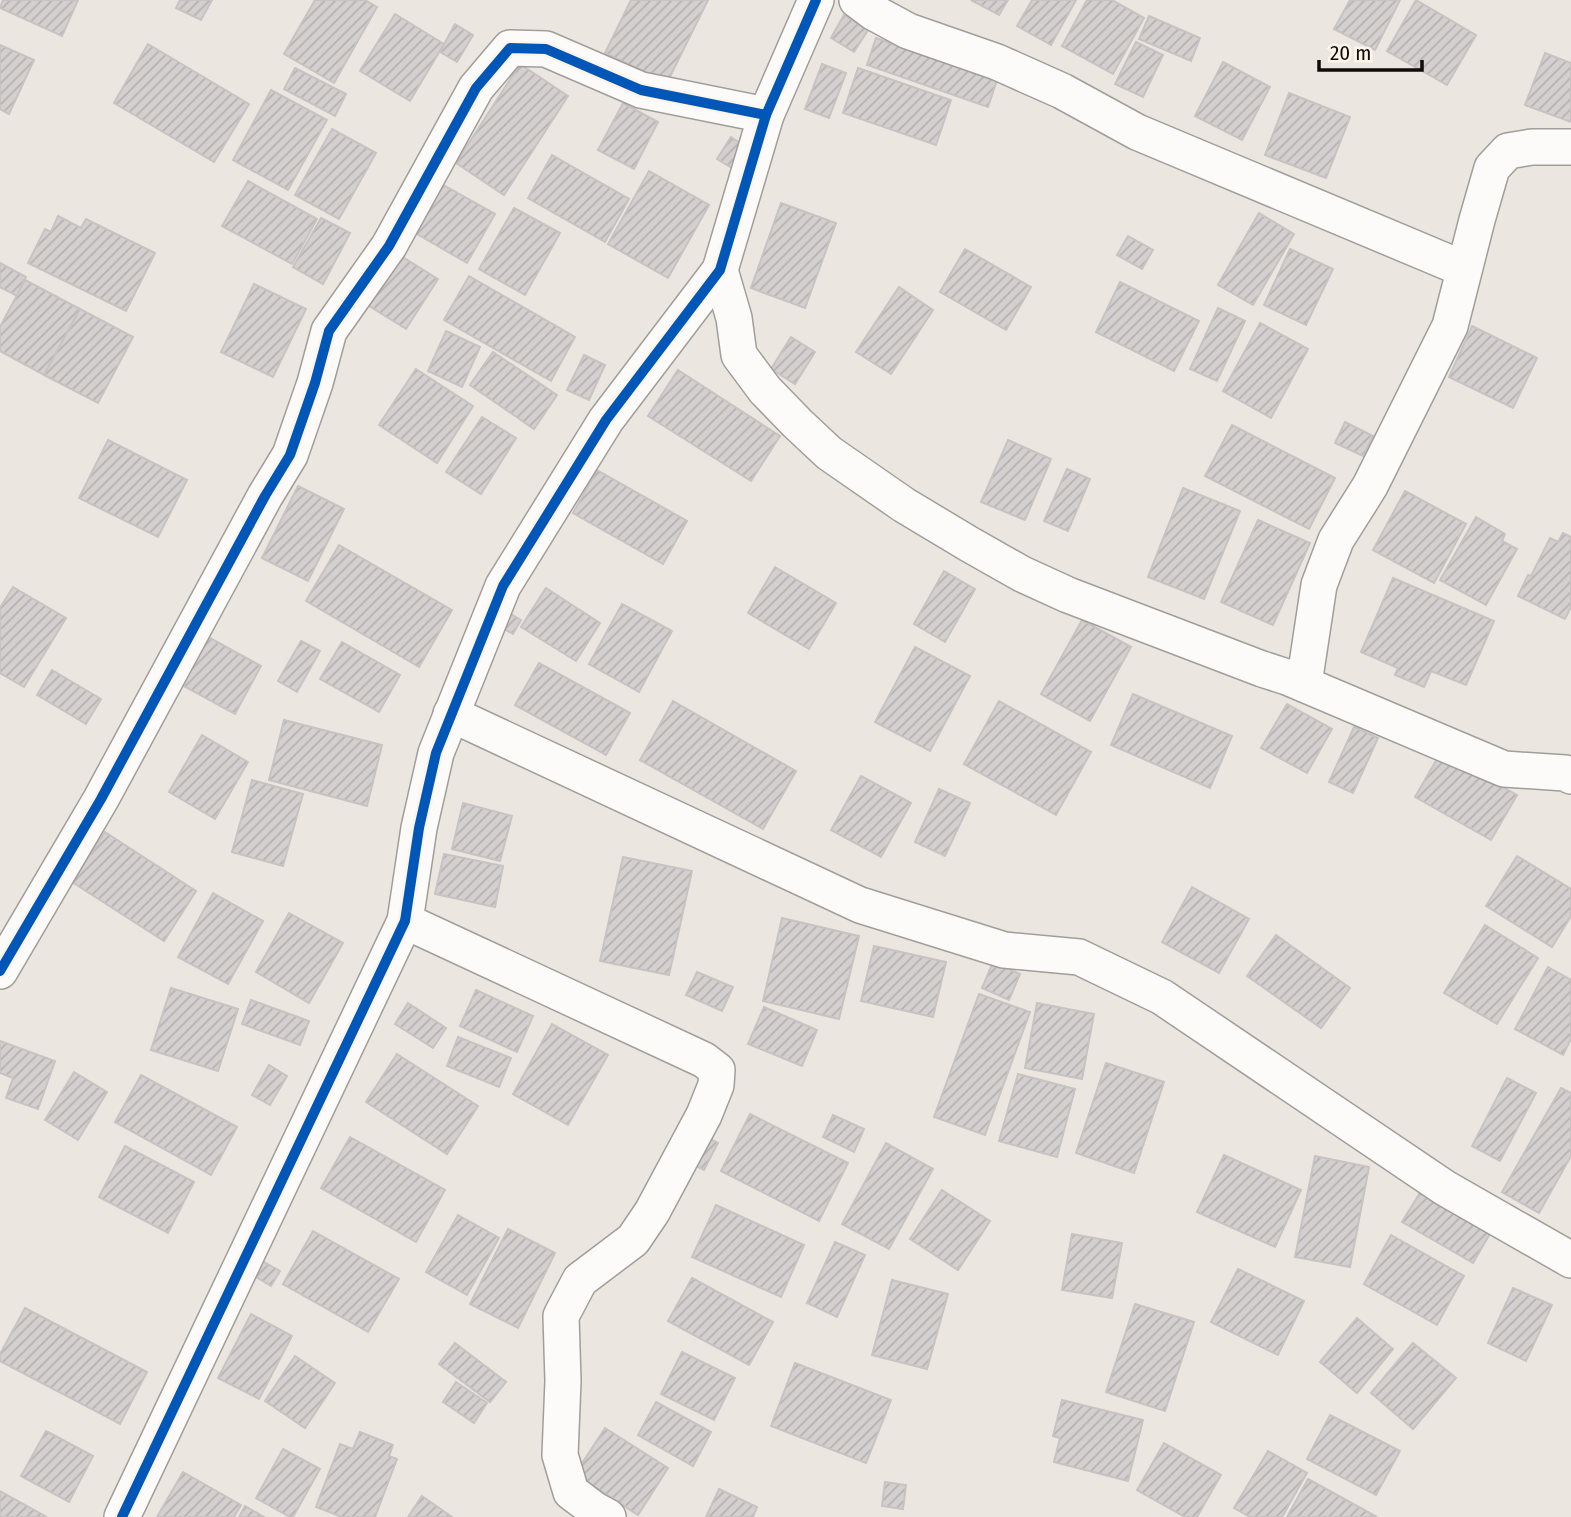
<svg xmlns="http://www.w3.org/2000/svg" width="1571" height="1517" viewBox="0 0 1571 1517" font-family="'Fira Sans Condensed',sans-serif">
<defs>
<pattern id="building-hatch" width="6" height="6" patternUnits="userSpaceOnUse" patternTransform="scale(1.75)"><rect width="6" height="6" fill="#d4d0cf"/><path d="M-1 1l2-2M0 6l6-6M5 7l2-2" fill="none" stroke="#b5b1b0"/></pattern>
</defs>
<rect width="100%" height="100%" fill="#ebe7e0"/>
<g fill="url(#building-hatch)" stroke="#c7c3c2" stroke-width="2">
<polygon points="3,0 78,0 62,36 0,8"/>
<polygon points="180,0 212,0 201,20 176,8"/>
<polygon points="315,0 365,0 377,7 334,83 284,54"/>
<polygon points="631,0 708,0 667,83 605,53"/>
<polygon points="971,0 1008,0 999,15"/>
<polygon points="1032,0 1076,0 1051,45 1017,26"/>
<polygon points="1087,0 1112,0 1144,18 1113,74 1062,46"/>
<polygon points="1350,0 1400,0 1375,50 1334,29"/>
<polygon points="1416,0 1476,35 1447,85 1387,51"/>
<polygon points="395,14 444,44 410,101 360,71"/>
<polygon points="844,15 868,30 854,52 831,38"/>
<polygon points="1149,16 1200,38 1191,61 1139,39"/>
<polygon points="455,24 473,35 457,62 440,52"/>
<polygon points="876,38 997,80 988,107 867,65"/>
<polygon points="1136,42 1163,55 1143,97 1115,84"/>
<polygon points="148,44 249,104 214,162 114,103"/>
<polygon points="0,45 34,60 9,114 0,109"/>
<polygon points="1545,53 1571,63 1571,122 1525,105"/>
<polygon points="1223,62 1270,87 1242,140 1195,116"/>
<polygon points="520,64 568,96 504,195 456,163"/>
<polygon points="822,64 846,73 829,118 805,109"/>
<polygon points="295,68 346,94 335,116 284,89"/>
<polygon points="858,68 951,100 936,145 843,113"/>
<polygon points="271,90 327,120 288,190 233,160"/>
<polygon points="1289,93 1350,117 1326,178 1265,155"/>
<polygon points="623,103 658,122 634,169 598,150"/>
<polygon points="332,129 376,153 339,219 295,195"/>
<polygon points="731,137 749,149 735,170 717,159"/>
<polygon points="552,155 629,199 605,242 528,198"/>
<polygon points="649,171 709,205 668,278 608,244"/>
<polygon points="248,181 317,219 292,264 222,226"/>
<polygon points="438,182 495,214 467,263 410,230"/>
<polygon points="781,203 836,223 805,308 751,288"/>
<polygon points="514,208 560,233 525,295 479,269"/>
<polygon points="1259,213 1294,234 1253,305 1218,285"/>
<polygon points="58,216 81,228 86,219 155,253 126,311 28,263 45,229 51,232"/>
<polygon points="321,218 350,233 323,284 293,267"/>
<polygon points="1128,236 1153,250 1142,269 1117,255"/>
<polygon points="965,249 1031,287 1006,330 940,292"/>
<polygon points="1290,249 1333,269 1306,325 1264,305"/>
<polygon points="401,256 438,279 406,329 369,306"/>
<polygon points="0,263 26,277 17,296 0,287"/>
<polygon points="469,276 575,337 551,381 444,320"/>
<polygon points="25,280 80,309 44,375 0,351 0,327"/>
<polygon points="1120,282 1199,321 1174,371 1096,332"/>
<polygon points="254,284 306,309 273,377 221,352"/>
<polygon points="899,287 933,310 891,374 856,352"/>
<polygon points="1218,308 1245,321 1217,381 1190,369"/>
<polygon points="80,309 133,337 98,403 44,375"/>
<polygon points="1260,323 1308,349 1271,418 1223,391"/>
<polygon points="1472,326 1537,358 1513,408 1449,377"/>
<polygon points="446,331 480,347 462,387 428,371"/>
<polygon points="791,337 815,352 795,384 771,369"/>
<polygon points="493,352 557,395 534,429 470,385"/>
<polygon points="584,355 605,365 589,400 567,390"/>
<polygon points="416,369 473,406 437,463 379,425"/>
<polygon points="678,370 780,436 751,481 648,416"/>
<polygon points="482,417 516,438 481,494 446,472"/>
<polygon points="1345,422 1373,436 1363,456 1335,443"/>
<polygon points="1232,425 1335,478 1309,529 1205,476"/>
<polygon points="108,440 187,480 158,537 79,498"/>
<polygon points="1008,440 1051,459 1025,520 981,502"/>
<polygon points="1067,469 1090,479 1068,531 1044,521"/>
<polygon points="597,470 687,521 663,564 573,513"/>
<polygon points="298,486 344,509 308,581 262,558"/>
<polygon points="1183,488 1240,511 1204,599 1148,577"/>
<polygon points="1405,491 1466,524 1434,583 1373,550"/>
<polygon points="1476,517 1505,534 1502,541 1517,549 1486,605 1440,580"/>
<polygon points="1258,520 1310,543 1273,625 1221,602"/>
<polygon points="1563,533 1571,537 1571,607 1565,619 1518,596 1528,575 1531,576 1550,538 1558,542"/>
<polygon points="339,545 452,610 419,667 306,601"/>
<polygon points="775,567 836,603 809,649 748,613"/>
<polygon points="944,571 975,589 945,642 914,624"/>
<polygon points="1393,578 1494,621 1466,685 1431,671 1424,687 1395,675 1398,668 1361,652"/>
<polygon points="13,587 66,618 24,687 0,673 0,608"/>
<polygon points="546,588 600,623 576,661 521,627"/>
<polygon points="622,604 672,631 639,692 589,664"/>
<polygon points="504,610 521,620 513,634 495,624"/>
<polygon points="1082,620 1131,647 1090,721 1041,694"/>
<polygon points="208,637 261,666 235,714 182,685"/>
<polygon points="301,641 320,651 297,692 278,681"/>
<polygon points="342,642 400,675 379,712 320,679"/>
<polygon points="915,647 970,676 930,751 875,722"/>
<polygon points="539,663 630,713 606,755 515,705"/>
<polygon points="52,670 101,699 86,724 37,695"/>
<polygon points="1133,694 1232,736 1210,788 1111,745"/>
<polygon points="673,701 796,771 763,829 640,760"/>
<polygon points="999,701 1091,752 1056,815 964,764"/>
<polygon points="1287,704 1332,729 1307,773 1261,748"/>
<polygon points="284,720 382,745 367,806 269,780"/>
<polygon points="1354,727 1378,738 1353,793 1329,782"/>
<polygon points="202,735 248,762 215,819 169,792"/>
<polygon points="1441,752 1517,795 1491,840 1415,797"/>
<polygon points="861,776 911,803 881,857 831,830"/>
<polygon points="252,780 303,794 283,866 232,852"/>
<polygon points="939,789 970,803 945,856 915,842"/>
<polygon points="463,803 512,816 500,861 452,849"/>
<polygon points="105,832 196,891 164,941 72,882"/>
<polygon points="444,854 503,866 495,907 435,894"/>
<polygon points="1517,856 1571,889 1571,916 1552,947 1486,906"/>
<polygon points="623,857 692,871 669,975 600,961"/>
<polygon points="1192,887 1249,919 1219,973 1162,942"/>
<polygon points="213,893 263,921 228,984 178,957"/>
<polygon points="289,913 343,943 309,1003 256,972"/>
<polygon points="782,918 859,936 839,1019 763,1001"/>
<polygon points="1485,925 1538,958 1497,1024 1444,993"/>
<polygon points="1276,935 1350,988 1321,1028 1247,976"/>
<polygon points="874,946 946,962 933,1017 861,1001"/>
<polygon points="993,962 1020,974 1009,1000 982,988"/>
<polygon points="1548,967 1571,980 1571,1039 1563,1055 1515,1029"/>
<polygon points="697,972 733,987 722,1011 686,995"/>
<polygon points="171,988 238,1009 218,1071 151,1050"/>
<polygon points="476,990 533,1016 517,1052 460,1026"/>
<polygon points="979,994 1030,1012 985,1135 934,1117"/>
<polygon points="251,1000 309,1021 300,1045 242,1024"/>
<polygon points="408,1003 446,1028 433,1048 395,1024"/>
<polygon points="1037,1003 1094,1014 1082,1079 1025,1068"/>
<polygon points="764,1007 817,1030 802,1066 748,1044"/>
<polygon points="552,1024 608,1055 568,1125 513,1094"/>
<polygon points="458,1037 511,1058 499,1087 447,1066"/>
<polygon points="0,1041 55,1061 38,1109 6,1098 13,1078 0,1073"/>
<polygon points="397,1054 478,1106 447,1154 366,1102"/>
<polygon points="1106,1063 1164,1082 1134,1173 1076,1153"/>
<polygon points="269,1065 287,1076 270,1105 252,1095"/>
<polygon points="74,1072 107,1092 78,1140 45,1120"/>
<polygon points="1018,1074 1075,1089 1057,1157 999,1141"/>
<polygon points="141,1075 237,1127 211,1175 115,1122"/>
<polygon points="1507,1078 1536,1093 1500,1161 1472,1146"/>
<polygon points="1561,1088 1571,1093 1571,1156 1539,1213 1502,1192"/>
<polygon points="750,1114 848,1163 819,1221 721,1171"/>
<polygon points="833,1115 864,1129 854,1152 823,1137"/>
<polygon points="700,1134 718,1143 704,1170 686,1161"/>
<polygon points="350,1137 445,1190 416,1242 321,1188"/>
<polygon points="886,1143 933,1169 889,1249 842,1224"/>
<polygon points="125,1146 194,1182 168,1233 99,1197"/>
<polygon points="1224,1155 1301,1190 1275,1247 1197,1212"/>
<polygon points="1315,1156 1369,1167 1350,1267 1295,1257"/>
<polygon points="942,1190 990,1221 958,1270 910,1239"/>
<polygon points="1421,1191 1491,1232 1473,1263 1402,1222"/>
<polygon points="716,1205 804,1245 781,1297 692,1257"/>
<polygon points="458,1215 499,1238 467,1295 426,1272"/>
<polygon points="508,1229 555,1253 518,1328 470,1304"/>
<polygon points="313,1231 399,1279 368,1332 283,1284"/>
<polygon points="1072,1234 1122,1243 1112,1298 1062,1290"/>
<polygon points="1391,1235 1464,1276 1437,1325 1364,1284"/>
<polygon points="835,1242 865,1255 837,1317 807,1303"/>
<polygon points="257,1258 280,1271 271,1286 249,1273"/>
<polygon points="1238,1269 1304,1301 1278,1355 1211,1322"/>
<polygon points="692,1278 773,1322 749,1365 668,1321"/>
<polygon points="892,1280 948,1294 927,1369 872,1355"/>
<polygon points="1513,1288 1552,1305 1526,1361 1488,1343"/>
<polygon points="1135,1304 1194,1322 1165,1411 1106,1392"/>
<polygon points="25,1308 147,1372 120,1424 0,1361 0,1354"/>
<polygon points="251,1314 292,1336 259,1399 218,1378"/>
<polygon points="1357,1318 1393,1349 1357,1393 1320,1362"/>
<polygon points="455,1343 506,1382 490,1402 439,1364"/>
<polygon points="1413,1343 1456,1378 1413,1429 1371,1393"/>
<polygon points="682,1352 735,1378 714,1420 661,1394"/>
<polygon points="295,1356 335,1383 305,1428 265,1401"/>
<polygon points="795,1363 891,1400 866,1463 771,1426"/>
<polygon points="456,1382 487,1403 474,1423 443,1402"/>
<polygon points="1062,1400 1143,1420 1128,1481 1054,1462 1060,1438 1053,1436"/>
<polygon points="656,1402 711,1432 693,1466 638,1435"/>
<polygon points="1330,1415 1400,1451 1376,1495 1307,1459"/>
<polygon points="605,1428 668,1468 638,1515 575,1474"/>
<polygon points="46,1431 93,1456 69,1502 21,1476"/>
<polygon points="360,1432 393,1445 389,1456 397,1459 375,1517 342,1517 316,1507 340,1444 353,1449"/>
<polygon points="1164,1443 1221,1475 1197,1517 1185,1517 1137,1490"/>
<polygon points="283,1449 320,1469 293,1517 290,1517 256,1498"/>
<polygon points="1268,1451 1307,1473 1282,1517 1250,1517 1234,1508"/>
<polygon points="183,1472 241,1505 234,1517 157,1517"/>
<polygon points="1308,1479 1377,1517 1287,1517"/>
<polygon points="885,1482 906,1485 903,1509 882,1506"/>
<polygon points="719,1489 757,1507 753,1517 706,1517"/>
<polygon points="0,1491 47,1517 0,1517"/>
<polygon points="422,1496 452,1517 408,1517"/>
<polygon points="245,1506 264,1517 239,1517"/>
</g>
<g fill="none" stroke-linecap="round" stroke-linejoin="round">
<g stroke="#a19e9a" stroke-width="38">
<g id="street">
<polyline points="857,0 873,12 908,31 997,62 1062,91 1137,132 1464,269"/>
<polyline points="720,270 734,318 739,355 765,390 797,423 829,453 904,505 969,544 1022,574 1068,595 1262,669 1287,677 1504,769 1565,773 1571,776"/>
<polyline points="1304,684 1319,585 1336,540 1370,486 1450,326 1477,220 1492,168 1508,151 1532,147 1571,147"/>
<polyline points="451,714 860,905 1004,950 1079,957 1162,997 1445,1188 1571,1260"/>
<polyline points="405,921 704,1060 717,1070 716,1085 704,1115 652,1212 633,1240 580,1280 561,1316 563,1381 560,1455 571,1492 595,1510 608,1517"/>
<polyline points="0,971 101,799 265,496 290,455 315,383 329,331 389,246 476,88 510,48 546,49 641,90 766,115"/>
<polyline points="122,1517 405,921 419,828 436,753 503,586 606,420 720,270 766,115 816,0"/>
</g>
</g>
<use href="#street" stroke="#fcfbfa" stroke-width="35"/>
<g stroke="#fdf5e9" stroke-width="15">
<g id="cycleway">
<polyline points="0,971 101,799 265,496 290,455 315,383 329,331 389,246 476,88 510,48 546,49 641,90 766,115"/>
<polyline points="122,1517 405,921 419,828 436,753 503,586 606,420 720,270 766,115 816,0"/>
</g>
</g>
<use href="#cycleway" stroke="#0057b8" stroke-width="10"/>
</g>
<path d="M1319 60v10h103v-10" fill="none" stroke="#0e0b08" stroke-width="3.5"/>
<text x="1330" y="60" font-size="21" fill="#0e0b08" stroke="#fdf5e9" stroke-width="5" paint-order="stroke">20 m</text>
</svg>
